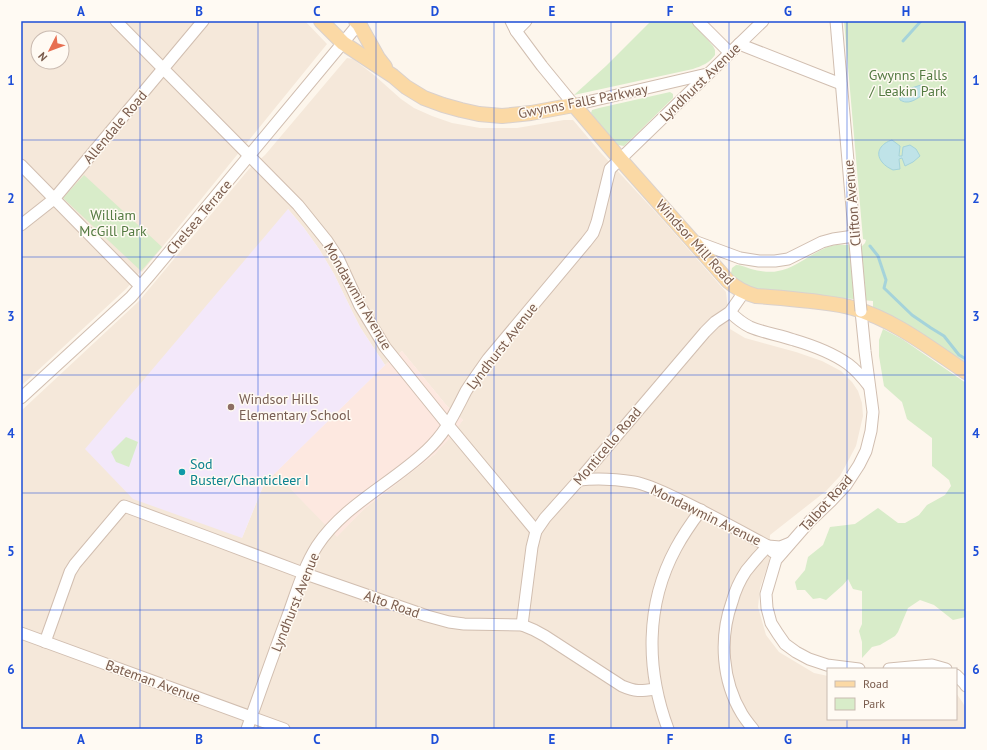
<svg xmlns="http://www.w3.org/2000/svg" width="987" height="750" viewBox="0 0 987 750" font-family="'PT Sans',sans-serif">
<rect width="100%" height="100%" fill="#fdf6ec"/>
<g fill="#f5e8da" fill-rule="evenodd">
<path d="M 21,21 L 305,21 L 327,44 L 142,272 L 141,271 L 127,288 L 21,386 ZM 38,38 L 62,38 L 62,62 L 38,62 Z"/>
<path d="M 347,58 L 353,59 L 374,75 L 401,99 L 414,108 L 432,116 L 452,123 L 480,128 L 517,128 L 564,120 L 573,120 L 601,153 L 660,217 L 726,292 L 730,329 L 745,338 L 796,352 L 822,361 L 841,371 L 852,382 L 858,391 L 862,403 L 863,416 L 856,446 L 840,476 L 826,491 L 770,535 L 769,561 L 760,588 L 758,607 L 766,635 L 779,652 L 814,673 L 828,676 L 828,719 L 956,719 L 956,693 L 963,703 L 966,709 L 966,729 L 21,729 L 21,411 L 139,301 L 249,169 L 265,155 ZM 288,209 L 304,228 L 319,249 L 334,274 L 351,309 L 360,327 L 385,365 L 402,351 L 447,406 L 463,420 L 435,454 L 364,509 L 337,536 L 275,473 L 264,484 L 242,538 Z"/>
</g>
<polygon fill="#fde8e0" points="402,351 447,406 463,420 449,439 435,454 364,509 337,537 275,473 385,365"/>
<polygon fill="#f3e8fa" points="288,209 304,228 319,249 334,274 351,309 360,327 385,365 264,484 242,538 133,499 85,449"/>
<g fill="#d8ecc9">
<path d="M 651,21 L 691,21 L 713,46 L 715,50 L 715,55 C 709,63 702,66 693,69 L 574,95 L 606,66 Z"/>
<path d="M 844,21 L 966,21 L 966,367 L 873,311 L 873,301 L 763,290 C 749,288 739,285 731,273 L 732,268 L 736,265 C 741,265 745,267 751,269 C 759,271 770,273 778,271 C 797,268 813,251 831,246 C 842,243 852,246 862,246 L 865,243 L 866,240 L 863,239 Z"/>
<polygon points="670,92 673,94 673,98 624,146 618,145 615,142 591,113 592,110 599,108"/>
<polygon points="84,175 162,247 141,271 63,198"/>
<polygon points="883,329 902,339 966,383 966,617 953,620 934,605 920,600 908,608 898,632 895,636 880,645 872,647 862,658 862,642 859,631 862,624 862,591 853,589 848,579 843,585 826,600 820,598 813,599 805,590 797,590 795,582 805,570 808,557 823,545 830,527 855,524 878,508 898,523 905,523 919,515 927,505 945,495 951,486 949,480 932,466 932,438 907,419 902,402 884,386 879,356 879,340"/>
<polygon points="126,437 138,442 129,467 116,462 111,452"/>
</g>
<g fill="#bfe3e8" stroke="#a5d3da">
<path d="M 921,85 L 926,86 L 928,88 C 925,94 913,103 906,102 C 904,102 902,101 900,100 L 899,95 L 908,89 Z"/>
<path d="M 892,140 L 900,146 L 899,156 L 902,156 L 903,147 L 910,145 L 916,149 L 920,156 L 913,162 L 905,166 L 902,158 L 899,159 L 900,169 L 893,170 C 889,168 885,166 882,162 C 874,152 882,143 892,140 Z"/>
</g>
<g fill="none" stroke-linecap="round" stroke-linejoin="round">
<g stroke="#a5d3da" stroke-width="3">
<polyline points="903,41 921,21"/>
<polyline points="870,246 878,256 886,280 884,288 912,315 931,328 944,336 959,355 966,359"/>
</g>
<g stroke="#d1beb0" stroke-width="13">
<g id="minor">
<polyline points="116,21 298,205 327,241 338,258 360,306 385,347 448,425 536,531"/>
<polyline points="511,21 516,31 542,66 574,105 707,74"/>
<polyline points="698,21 730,53"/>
<polyline points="836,21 855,243"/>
<polyline points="516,31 526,21"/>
<polyline points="739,44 841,84"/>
<polyline points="21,165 140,286"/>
<polyline points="21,225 54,199 203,21"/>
<polyline points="694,241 740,258 759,261 775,261 788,259 822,242 833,239 854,236"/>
<path d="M 730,312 C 736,318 742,323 750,327 C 764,333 780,335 794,340 C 811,345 834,354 848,364 C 856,370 863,378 869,386"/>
<polyline points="21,398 131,297 150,275 361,21"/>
<path d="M 579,480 C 597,478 616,479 634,482 C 650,485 667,494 682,501 C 711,515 740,531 768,546 L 773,552"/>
<polyline points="522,625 532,547 536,531 545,518 579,480 705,332 715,322 730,312 744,292"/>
<polyline points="21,633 284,729"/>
<path d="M 45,642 L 70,572 L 75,564 L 124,506 L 210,538 L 303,573 L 427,616 L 449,622 L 464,624 L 522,625 L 534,630 L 545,636 L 622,686 C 636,692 641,691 656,689"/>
<polyline points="859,669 827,665 809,659 796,652 785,644 778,634 771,623 767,608 766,594 776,560 810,521 831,501 846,485 859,465 866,451 871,431 873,412 865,351 861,311"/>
<polyline points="889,669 932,665 946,669"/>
<polyline points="956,675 964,683 966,686"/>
<path d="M 247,729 C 260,692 273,655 287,618 C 296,594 303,568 317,546 C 344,505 391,484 426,451 C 446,433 454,414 466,391 C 473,380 481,369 488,359 L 586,242 L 593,233 L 597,222 L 610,169 L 763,21"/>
<path d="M 668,729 C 646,670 645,605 676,548 C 683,535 692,522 701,510"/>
<path d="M 753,729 C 749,724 745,719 742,714 C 722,681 719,638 732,602 C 735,591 740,580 746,571 C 753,562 760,554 768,546 L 780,547 L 790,543"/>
</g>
</g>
<g stroke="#dad1cd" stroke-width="16">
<g id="major">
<path d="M 321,21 L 343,43 L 393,76 L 406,87 L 424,98 L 443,105 L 461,110 L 479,114 L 502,116 L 531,113 L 574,105 L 620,159 L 728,281 C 737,289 745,293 756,296 C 774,297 792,299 811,301 C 825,303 839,304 853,308 C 895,320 930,348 966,372"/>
<polyline points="356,21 359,24 378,58 385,67"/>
</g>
</g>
<use href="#minor" stroke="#fff" stroke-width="11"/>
<use href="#major" stroke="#fbd9a5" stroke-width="14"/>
<g stroke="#d1beb0" stroke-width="13" stroke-linecap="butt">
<polyline id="minor-bridge" points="855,243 861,311"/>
</g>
<use href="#minor-bridge" stroke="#fff" stroke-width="11"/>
</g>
<path fill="none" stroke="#1d4ed8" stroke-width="1" stroke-opacity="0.55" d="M 140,21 L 140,729M 258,21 L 258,729M 376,21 L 376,729M 494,21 L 494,729M 611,21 L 611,729M 729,21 L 729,729M 847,21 L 847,669M 21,140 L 966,140M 21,257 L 966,257M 21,375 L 966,375M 21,493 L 966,493M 21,610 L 966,610M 847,719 L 847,729"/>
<circle fill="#8d6e63" stroke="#fffaf3" stroke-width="1.5" cx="231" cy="407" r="4"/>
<circle fill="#0f9aa8" stroke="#fffaf3" stroke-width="1.5" cx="182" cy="472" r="4"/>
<g text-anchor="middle" stroke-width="3" stroke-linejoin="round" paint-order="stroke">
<g font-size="14" fill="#537a41" stroke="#fffaf3">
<text x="908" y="80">Gwynns Falls<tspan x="908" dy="16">/ Leakin Park</tspan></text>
<text x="113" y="220">William<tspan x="113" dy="16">McGill Park</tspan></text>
</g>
<g font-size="14" fill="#7a5c4d" stroke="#fffaf3">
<text transform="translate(700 82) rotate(-44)" y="5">Lyndhurst Avenue</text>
<text transform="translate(583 101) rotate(-11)" y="5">Gwynns Falls Parkway</text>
<text transform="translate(115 127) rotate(-50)" y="5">Allendale Road</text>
<text transform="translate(852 203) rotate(-95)" y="5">Clifton Avenue</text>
<text transform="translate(199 217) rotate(-50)" y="5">Chelsea Terrace</text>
<text transform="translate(695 242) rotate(48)" y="5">Windsor Mill Road</text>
<text transform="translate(358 296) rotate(60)" y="5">Mondawmin Avenue</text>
<text transform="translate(502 346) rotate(-52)" y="5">Lyndhurst Avenue</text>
<text transform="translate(607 446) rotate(-50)" y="5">Monticello Road</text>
<text transform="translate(826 503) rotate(-48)" y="5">Talbot Road</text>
<text transform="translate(706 515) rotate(26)" y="5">Mondawmin Avenue</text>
<text transform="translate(295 602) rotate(-68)" y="5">Lyndhurst Avenue</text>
<text transform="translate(392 604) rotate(19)" y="5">Alto Road</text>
<text transform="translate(153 681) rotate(20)" y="5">Bateman Avenue</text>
</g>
<g font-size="14" fill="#785e54" stroke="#fffaf3" text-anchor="start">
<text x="239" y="404">Windsor Hills<tspan x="239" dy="16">Elementary School</tspan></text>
</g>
<g font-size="14" fill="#0d838f" stroke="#fffaf3" text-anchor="start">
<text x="190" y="469">Sod<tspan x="190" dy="16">Buster/Chanticleer I</tspan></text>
</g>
</g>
<rect width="987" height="750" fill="none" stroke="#fffaf3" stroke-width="44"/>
<rect x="827" y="668" width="130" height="52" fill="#fffaf3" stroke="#cabbb1"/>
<rect x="835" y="681" width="20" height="6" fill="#fbd9a5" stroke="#cabbb1"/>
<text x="863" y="688" font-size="12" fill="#7a5c4d">Road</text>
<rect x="835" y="698" width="20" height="12" fill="#d8ecc9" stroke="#cabbb1"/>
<text x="863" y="708" font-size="12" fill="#7a5c4d">Park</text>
<g transform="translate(50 50) rotate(228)"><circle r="19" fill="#fffaf3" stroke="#cabbb1"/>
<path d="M0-3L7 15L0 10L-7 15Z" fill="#e76f51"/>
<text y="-6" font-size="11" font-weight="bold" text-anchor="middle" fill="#7a5c4d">N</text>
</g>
<rect x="22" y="22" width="943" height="706" fill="none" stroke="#1d4ed8" stroke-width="1.5"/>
<g font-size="13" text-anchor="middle" font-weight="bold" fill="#1d4ed8">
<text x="81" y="16">A</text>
<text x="199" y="16">B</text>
<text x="317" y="16">C</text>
<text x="435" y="16">D</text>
<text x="552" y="16">E</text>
<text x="670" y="16">F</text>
<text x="788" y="16">G</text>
<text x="906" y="16">H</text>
<text x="11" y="85">1</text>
<text x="976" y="85">1</text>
<text x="11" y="203">2</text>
<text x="976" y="203">2</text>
<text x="11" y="321">3</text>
<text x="976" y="321">3</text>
<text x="11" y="438">4</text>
<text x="976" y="438">4</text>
<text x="11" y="556">5</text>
<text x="976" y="556">5</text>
<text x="11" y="674">6</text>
<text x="976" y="674">6</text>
<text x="81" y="744">A</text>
<text x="199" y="744">B</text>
<text x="317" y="744">C</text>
<text x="435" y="744">D</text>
<text x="552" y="744">E</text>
<text x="670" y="744">F</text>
<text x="788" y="744">G</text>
<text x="906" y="744">H</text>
</g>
</svg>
